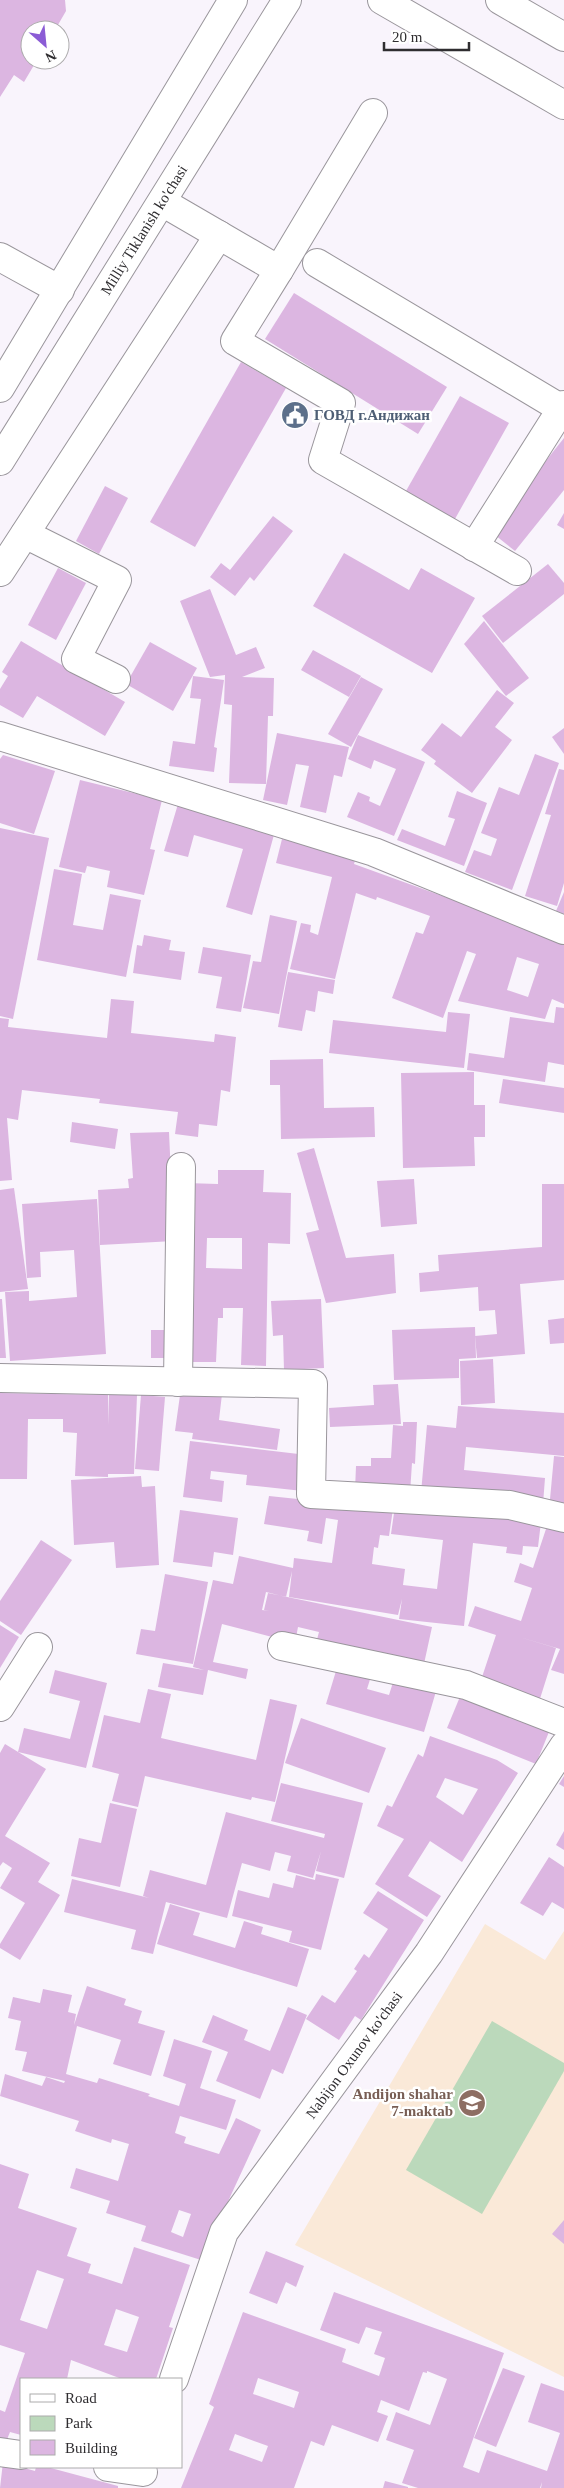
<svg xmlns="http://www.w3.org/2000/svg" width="564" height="2488" viewBox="0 0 564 2488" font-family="'Times New Roman',serif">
<rect width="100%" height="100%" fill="#f9f4fc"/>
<polygon fill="#fae9d8" points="485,1924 545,1960 564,1931 564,2377 295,2245"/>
<polygon fill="#bbd9bb" points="492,2021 564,2063 564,2071 482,2214 406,2170"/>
<g fill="#dcb6e1" fill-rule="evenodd">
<polygon points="0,0 65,0 66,11 55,30 30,30 30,60 37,60 24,82 14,75 0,97"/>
<polygon points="294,293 447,387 418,434 265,339"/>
<polygon points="241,362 286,388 195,547 150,522"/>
<polygon points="460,396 509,423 451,526 402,498"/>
<polygon points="564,438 564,490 515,551 490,531"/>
<polygon points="105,486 128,498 99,554 76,541"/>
<polygon points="564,513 564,529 557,525"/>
<polygon points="273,516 293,531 254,581 250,577 235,596 210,577 221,563 230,570"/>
<polygon points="344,553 409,590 421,568 475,598 432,673 313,606"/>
<polygon points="548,564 564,583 564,594 503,643 482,616"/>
<polygon points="58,568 86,583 56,640 28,625"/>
<polygon points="210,589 236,655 256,647 265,668 242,677 274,678 273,716 268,716 266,784 229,783 232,705 224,704 225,675 210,677 180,601"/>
<polygon points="484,621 529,678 506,696 464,644"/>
<polygon points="21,641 125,702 105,736 37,696 23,718 0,705 0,689 8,676 2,672"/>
<polygon points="150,642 197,668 173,711 126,684"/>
<polygon points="313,650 361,676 349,697 301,670"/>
<polygon points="193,676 224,680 214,747 217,748 214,772 169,766 173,741 195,744 201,699 190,698"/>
<polygon points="361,677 383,689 351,747 328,734"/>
<polygon points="497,690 514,703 495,727 512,740 472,793 434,764 436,761 421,750 442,723 461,737"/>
<polygon points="564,728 564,754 552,737"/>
<polygon points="277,733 349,747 342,777 334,775 326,813 300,807 309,766 296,764 287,805 263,800"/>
<polygon points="358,735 425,762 394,836 347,817 358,792 370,797 369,801 380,806 396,769 374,760 371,769 348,759"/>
<polygon points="535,754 559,763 512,890 465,872 474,850 491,856 497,839 481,833 499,787 519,795"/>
<polygon points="3,755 55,771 34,834 0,823 0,759"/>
<polygon points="559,769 564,770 564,883 557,906 525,896 551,815 545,814"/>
<polygon points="80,780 162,800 150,849 155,850 144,895 107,887 110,871 87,866 85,873 59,867"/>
<polygon points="457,791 487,803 464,866 397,840 402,829 445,846 455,819 448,817"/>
<polygon points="178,804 275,831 252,915 226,907 243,849 194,835 188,857 164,851"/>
<polygon points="0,828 49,838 13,1019 0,1016"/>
<path d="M 282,839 L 356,857 L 354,864 L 564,940 L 564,1004 L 552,999 L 545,1019 L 458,1001 L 476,954 L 467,951 L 443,1018 L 392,998 L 416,932 L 423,934 L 430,916 L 377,897 L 376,900 L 356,893 L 335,979 L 290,969 L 301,923 L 311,925 L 310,932 L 318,935 L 332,877 L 276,863 ZM 517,957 L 539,964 L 528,997 L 507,990 Z"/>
<polygon points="54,869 82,874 73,925 103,930 110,894 141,900 126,977 37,960"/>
<polygon points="564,892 564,914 556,911"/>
<polygon points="270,915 297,921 279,1014 243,1008 253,961 261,962"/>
<polygon points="144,935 171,940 169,950 185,952 181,980 133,973 137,945 142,946"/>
<polygon points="203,947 251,955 241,1012 216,1008 222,977 198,973"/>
<polygon points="288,972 335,980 333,994 318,991 315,1012 306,1010 302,1031 278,1027"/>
<polygon points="111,999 134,1001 131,1033 214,1042 215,1034 236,1037 230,1092 221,1090 217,1126 199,1124 198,1137 175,1134 178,1112 99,1103 100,1099 22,1090 18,1120 7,1118 12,1180 0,1181 0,1018 9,1019 8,1027 107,1038"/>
<polygon points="556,1007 564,1008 564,1065 548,1062 545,1082 467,1070 469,1053 504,1058 510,1017 554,1023"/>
<polygon points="448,1012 470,1014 464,1068 329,1053 333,1020 446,1032"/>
<polygon points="323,1059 324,1108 374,1107 375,1137 281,1139 280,1085 270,1085 270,1060"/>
<polygon points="474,1072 474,1105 485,1105 485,1137 474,1137 475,1166 403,1168 401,1073"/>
<polygon points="503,1079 564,1088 564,1113 499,1103"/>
<polygon points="72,1122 118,1129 115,1149 70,1142"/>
<polygon points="169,1132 174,1241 100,1245 98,1190 129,1188 128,1179 133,1178 130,1133"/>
<polygon points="314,1148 346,1258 394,1254 396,1293 326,1303 306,1233 319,1230 297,1153"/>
<path d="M 218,1170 L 264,1170 L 263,1192 L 291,1193 L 290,1244 L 268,1243 L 266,1366 L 241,1365 L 243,1308 L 223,1308 L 223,1318 L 218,1318 L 216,1362 L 182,1362 L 186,1183 L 218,1184 ZM 207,1238 L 242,1238 L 242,1269 L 206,1268 Z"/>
<polygon points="414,1179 417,1224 381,1227 377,1181"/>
<polygon points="542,1184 564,1184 564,1280 520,1284 525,1354 477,1358 475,1336 497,1334 495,1310 479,1311 478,1287 420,1292 419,1273 439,1271 438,1255 542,1247"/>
<polygon points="14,1188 28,1289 0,1292 0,1190"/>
<polygon points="97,1199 106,1354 10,1361 5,1292 29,1291 29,1301 77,1297 74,1250 40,1252 41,1277 27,1278 22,1204"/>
<polygon points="0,1299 2,1299 6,1358 0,1358"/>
<polygon points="321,1299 324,1368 284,1370 283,1335 273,1336 271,1301"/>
<polygon points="564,1318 564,1343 550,1344 548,1320"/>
<polygon points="475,1327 476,1358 459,1359 459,1378 394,1380 392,1330"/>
<rect x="151" y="1330" width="22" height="28"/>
<polygon points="493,1359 495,1403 461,1405 460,1361"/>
<polygon points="398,1384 401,1424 330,1427 329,1408 374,1405 373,1385"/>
<polygon points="181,1388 222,1394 219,1420 280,1429 277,1450 192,1439 193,1433 175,1431"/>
<polygon points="0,1393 108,1395 108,1425 109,1394 137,1395 134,1474 108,1474 108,1477 75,1476 77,1433 63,1432 63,1419 28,1419 27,1479 0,1479"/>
<polygon points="141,1395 165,1397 159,1471 135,1469"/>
<polygon points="458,1406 564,1413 564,1456 466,1447 464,1470 545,1478 543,1504 421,1493 427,1425 456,1428"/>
<polygon points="403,1422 417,1422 415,1464 412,1463 410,1493 355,1490 356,1466 371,1466 371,1458 391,1458 393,1425 403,1426"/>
<polygon points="190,1441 307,1455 303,1491 246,1485 247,1475 211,1471 210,1479 224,1481 222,1502 183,1497"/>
<polygon points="554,1456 564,1457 564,1511 549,1510"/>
<polygon points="141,1476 142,1487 155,1486 159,1565 116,1568 114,1542 74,1545 71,1480"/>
<polygon points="269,1496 393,1509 389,1536 380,1535 378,1548 374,1547 372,1564 405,1569 403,1585 437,1589 443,1540 391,1534 395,1506 541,1522 538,1547 523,1546 522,1555 506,1553 507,1547 473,1543 464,1626 399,1619 402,1599 398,1615 289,1597 292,1571 286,1597 266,1592 262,1610 269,1611 264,1610 268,1593 432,1627 422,1673 315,1647 319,1632 298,1627 295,1643 222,1624 213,1662 248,1669 246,1679 208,1670 203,1695 158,1687 163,1663 204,1670 193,1667 213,1580 233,1584 239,1556 293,1568 294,1558 332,1563 338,1520 326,1518 322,1544 307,1541 309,1531 264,1524"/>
<polygon points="180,1510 238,1518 233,1555 214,1552 212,1567 173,1562"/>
<polygon points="549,1520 564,1525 564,1674 551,1670 560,1649 516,1636 556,1648 538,1705 479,1686 496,1635 468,1626 475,1606 521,1621 532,1588 514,1582 520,1563 533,1568"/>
<polygon points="41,1540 72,1560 21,1635 0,1621 0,1601"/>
<polygon points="165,1574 208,1582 193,1664 136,1654 141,1629 155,1631"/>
<polygon points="0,1625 19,1637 0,1668"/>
<polygon points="339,1661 373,1670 367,1689 389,1695 395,1676 437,1688 424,1732 326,1704"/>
<polygon points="55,1670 107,1683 86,1768 18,1752 24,1728 70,1739 80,1701 49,1693"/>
<polygon points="464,1687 553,1722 536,1764 447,1728"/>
<polygon points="148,1689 171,1694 161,1738 256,1760 270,1699 297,1705 275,1802 252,1797 251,1800 145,1776 138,1807 112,1801 119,1774 92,1767 104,1715 140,1723"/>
<polygon points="301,1718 386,1748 369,1793 285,1763"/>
<path d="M 430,1736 L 497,1760 L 518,1773 L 462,1862 L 430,1841 L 408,1876 L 441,1896 L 427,1917 L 375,1884 L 404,1839 L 377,1826 L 387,1805 L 392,1807 L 418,1754 L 423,1757 ZM 445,1778 L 478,1789 L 463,1815 L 436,1797 Z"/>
<polygon points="5,1744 46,1769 5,1836 50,1863 38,1882 60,1895 20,1960 0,1948 0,1944 25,1903 0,1888 12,1868 3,1862 0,1866 0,1753"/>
<polygon points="564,1776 564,1787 559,1784"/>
<polygon points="281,1783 363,1803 344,1878 316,1871 321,1851 313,1878 287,1871 291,1856 275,1852 270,1871 242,1863 227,1918 166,1902 153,1954 131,1949 136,1930 64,1912 72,1879 149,1898 143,1896 150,1870 206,1885 226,1812 324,1838 325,1834 271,1821"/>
<polygon points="110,1803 137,1809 120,1887 71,1876 79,1838 101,1843"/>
<polygon points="564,1831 564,1850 556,1845"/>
<polygon points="549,1857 564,1867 564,1909 552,1902 543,1916 520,1903"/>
<polygon points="316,1874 339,1879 321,1950 289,1942 292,1931 232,1916 238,1890 269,1898 273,1883 293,1888 296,1875 315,1880"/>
<polygon points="378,1891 424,1920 361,2020 355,2016 339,2040 306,2019 322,1995 335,2003 357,1971 354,1969 364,1954 369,1958 388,1929 363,1913"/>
<polygon points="170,1904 200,1913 193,1935 235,1948 244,1921 263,1927 261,1934 309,1949 297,1987 157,1944"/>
<path d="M 87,1986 L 126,1999 L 124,2005 L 142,2011 L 138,2023 L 165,2031 L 151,2076 L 113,2064 L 121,2040 L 77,2026 L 66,2074 L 97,2083 L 99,2078 L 150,2094 L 148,2096 L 179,2106 L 186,2084 L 163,2076 L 174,2039 L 212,2051 L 200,2088 L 236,2100 L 226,2130 L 180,2116 L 175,2133 L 186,2137 L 184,2143 L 219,2154 L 236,2118 L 261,2130 L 201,2260 L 141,2241 L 146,2226 L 106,2213 L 110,2201 L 70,2188 L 76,2168 L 118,2181 L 129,2144 L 112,2139 L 111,2143 L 75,2131 L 79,2121 L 0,2096 L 5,2074 L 42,2086 L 46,2077 L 64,2083 L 65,2081 L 22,2071 L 27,2052 L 15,2050 L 21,2021 L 8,2018 L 13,1997 L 40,2003 L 43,1989 L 72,1995 L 68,2012 L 76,2014 L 74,2025 ZM 179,2210 L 191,2214 L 183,2237 L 171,2232 Z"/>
<polygon points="288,2007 307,2015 283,2074 272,2069 260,2099 216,2081 228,2052 202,2042 213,2015 248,2030 244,2040 270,2051"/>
<path d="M 0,2164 L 29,2174 L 18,2208 L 77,2228 L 67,2256 L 91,2264 L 88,2273 L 122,2284 L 134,2247 L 190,2265 L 169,2327 L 173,2328 L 156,2379 L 122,2379 L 71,2360 L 67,2379 L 21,2379 L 21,2435 L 10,2432 L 6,2442 L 0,2440 L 0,2410 L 5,2412 L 25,2353 L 0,2345 ZM 37,2270 L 64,2279 L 47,2329 L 20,2320 ZM 116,2309 L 139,2317 L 127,2352 L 104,2345 Z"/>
<polygon points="564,2220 564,2244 552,2234"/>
<polygon points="266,2251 304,2266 296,2287 286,2282 277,2304 249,2293"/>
<path d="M 334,2292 L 504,2353 L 463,2467 L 479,2473 L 487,2450 L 547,2471 L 560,2433 L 528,2422 L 541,2383 L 564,2391 L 564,2488 L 541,2488 L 542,2482 L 540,2488 L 418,2488 L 402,2483 L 414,2450 L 386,2440 L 396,2412 L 430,2425 L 447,2379 L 427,2371 L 427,2373 L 423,2372 L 409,2411 L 381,2400 L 377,2412 L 388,2416 L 378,2442 L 332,2425 L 324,2446 L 311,2441 L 294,2488 L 181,2488 L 214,2407 L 209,2404 L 243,2312 L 346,2349 L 342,2362 L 379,2376 L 385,2358 L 374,2354 L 382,2332 L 366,2327 L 359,2344 L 320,2330 ZM 258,2378 L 299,2392 L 294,2408 L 253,2394 ZM 235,2434 L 268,2446 L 262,2462 L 229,2450 Z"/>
<polygon points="503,2368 525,2376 496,2447 474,2438"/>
<polygon points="3,2462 35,2471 36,2467 47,2467 118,2486 118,2488 0,2488"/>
<polygon points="385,2481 408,2487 408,2488 383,2488"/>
</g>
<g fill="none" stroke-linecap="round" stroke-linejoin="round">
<g stroke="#9a969c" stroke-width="30">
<g id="minor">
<polyline points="162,202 279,270 235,341 341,403 323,460 517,571"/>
<polyline points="0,257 60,290"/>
<polyline points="317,263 562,409"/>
<polyline points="279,270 373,113"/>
<polyline points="25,534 117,580 76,659 116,679"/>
<polyline points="474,547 564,405"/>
<polyline points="0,572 219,235"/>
<polyline points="0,736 374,852 564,930"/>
<polyline points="0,1378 313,1384 311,1494 510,1505 564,1518"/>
<polyline points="178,1382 181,1167"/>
<polyline points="282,1646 466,1685 564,1723"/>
<polyline points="0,1707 38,1647"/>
<polyline points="174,2379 224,2232 429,1953 564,1746"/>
<polyline points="0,2452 21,2455"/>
<polyline points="108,2467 143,2472"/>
</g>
</g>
<g stroke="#9a969c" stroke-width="30">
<g id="major">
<polyline points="382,0 564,105"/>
<polyline points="500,0 564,37"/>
<polyline points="0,388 233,0"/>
<polyline points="0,461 287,0"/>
</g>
</g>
<use href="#minor" stroke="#fff" stroke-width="28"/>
<use href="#major" stroke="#fff" stroke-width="28"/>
</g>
<defs>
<g id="civic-disc" transform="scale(1.4375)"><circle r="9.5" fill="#5c6f8a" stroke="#fff"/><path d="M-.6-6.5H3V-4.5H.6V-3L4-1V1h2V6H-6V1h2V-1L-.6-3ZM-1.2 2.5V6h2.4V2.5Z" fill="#fff"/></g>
<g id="school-disc" transform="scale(1.4375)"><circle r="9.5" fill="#8d6e63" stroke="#fff"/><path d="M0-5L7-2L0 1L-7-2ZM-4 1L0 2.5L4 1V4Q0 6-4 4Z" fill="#fff"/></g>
</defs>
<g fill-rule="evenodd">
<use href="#civic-disc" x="295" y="415"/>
<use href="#school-disc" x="472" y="2103"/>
</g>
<g text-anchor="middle" stroke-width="5" stroke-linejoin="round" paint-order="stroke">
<g font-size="15" fill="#2f2d30" stroke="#fff">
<text transform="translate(144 230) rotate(-58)" y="5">Milliy Tiklanish ko'chasi</text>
<text transform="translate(354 2055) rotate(-54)" y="5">Nabijon Oxunov ko'chasi</text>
</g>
<g font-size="15" font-weight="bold" fill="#4e5e75" stroke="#fff" text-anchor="start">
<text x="314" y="420">ГОВД г.Андижан</text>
</g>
<g font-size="15" font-weight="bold" fill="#785e54" stroke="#fff" text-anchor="end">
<text x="453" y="2099">Andijon shahar<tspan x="453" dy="17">7-maktab</tspan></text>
</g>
</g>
<rect x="20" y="2378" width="162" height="90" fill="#ffffff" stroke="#acabac"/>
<rect x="30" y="2394" width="25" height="8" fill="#ffffff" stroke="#acabac"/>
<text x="65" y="2403" font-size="15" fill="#2f2d30">Road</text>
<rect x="30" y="2416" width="25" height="15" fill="#bbd9bb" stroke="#acabac"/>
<text x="65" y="2428" font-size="15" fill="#2f2d30">Park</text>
<rect x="30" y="2440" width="25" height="15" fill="#dcb6e1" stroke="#acabac"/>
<text x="65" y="2453" font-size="15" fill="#2f2d30">Building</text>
<g transform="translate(45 45) rotate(153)"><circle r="24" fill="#ffffff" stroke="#acabac"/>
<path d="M0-4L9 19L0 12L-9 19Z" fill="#8b5cd5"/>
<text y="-8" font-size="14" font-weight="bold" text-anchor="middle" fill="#2f2d30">N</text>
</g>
<path d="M384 42v8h85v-8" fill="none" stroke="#2f2d30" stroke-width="2.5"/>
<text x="392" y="42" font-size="15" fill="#2f2d30" stroke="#ffffff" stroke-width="4" paint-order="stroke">20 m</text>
</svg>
